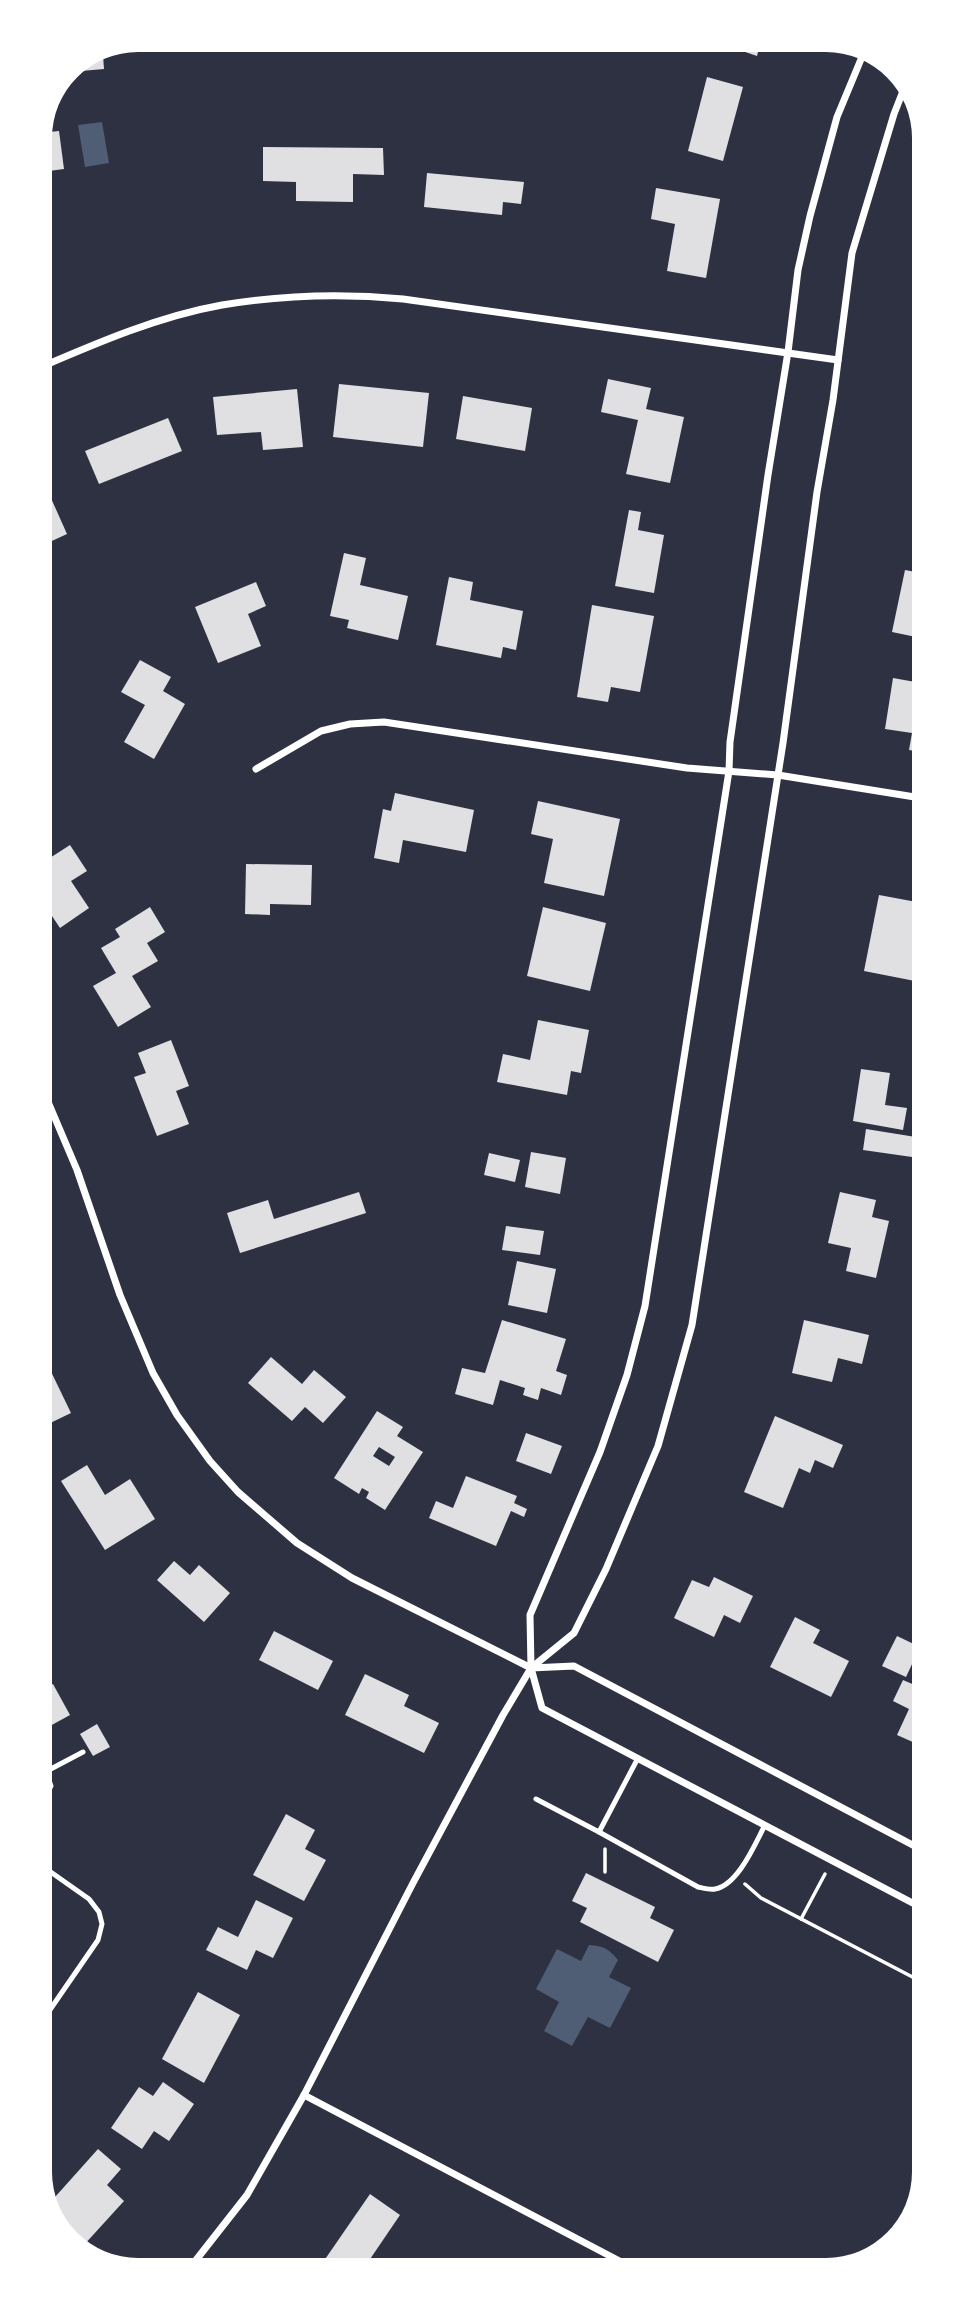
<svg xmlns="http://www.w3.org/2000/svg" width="965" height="2310" viewBox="0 0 965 2310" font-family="Poppins,sans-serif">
<rect width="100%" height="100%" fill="#2d3142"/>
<g fill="#4f5d75">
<polygon points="102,122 109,163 85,167 78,125"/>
<path d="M 589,1945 C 604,1946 609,1949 618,1960 L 609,1977 L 631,1988 L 610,2028 L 588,2017 L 572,2046 L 544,2031 L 559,2002 L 536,1989 L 557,1949 L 581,1961 Z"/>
</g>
<g fill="#e0e0e3" fill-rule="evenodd">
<polygon points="139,40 140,47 119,49 118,48"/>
<polygon points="439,40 509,40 508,51"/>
<polygon points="717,40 761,40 757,56 716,42"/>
<polygon points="103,55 104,69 81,71 80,64"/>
<polygon points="707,77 743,87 723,161 688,151"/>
<polygon points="59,131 64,169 41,172 40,133"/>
<polygon points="263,147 383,148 384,175 353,174 353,202 296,201 296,182 263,181"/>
<polygon points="427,173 524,182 521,204 503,202 502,215 424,207"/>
<polygon points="656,188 720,199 706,278 667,271 675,224 651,219"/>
<polygon points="608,379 651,388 646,409 684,417 670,483 626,474 638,420 601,412"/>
<polygon points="339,384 429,393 423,447 333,437"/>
<polygon points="297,389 303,447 263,450 261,432 217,435 213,397"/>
<polygon points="463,396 532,408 525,451 456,439"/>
<polygon points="168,418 182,451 99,484 85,451"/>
<polygon points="46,487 67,534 41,546 41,489"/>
<polygon points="919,498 921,498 921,526 914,525"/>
<polygon points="629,510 641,512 638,530 664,535 654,593 615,586"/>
<polygon points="344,553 366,558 360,585 408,596 398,640 347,628 349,620 330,616"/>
<polygon points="905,570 921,573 921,638 892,632"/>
<polygon points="449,577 473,582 470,600 523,611 516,650 503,647 501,658 436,645"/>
<polygon points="256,582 266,606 248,614 261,646 218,663 195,607"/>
<polygon points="592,605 654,616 640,692 611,687 608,702 577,697"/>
<polygon points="140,660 171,677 163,691 185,704 154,759 124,742 145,705 121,692"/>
<polygon points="893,678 921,683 921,752 909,750 912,733 885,729"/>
<polygon points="395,793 474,810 466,852 403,840 399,863 374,858 383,809 391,811"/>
<polygon points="538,801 620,819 604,896 544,883 553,839 531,834"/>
<polygon points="70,845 87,871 71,881 89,908 60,928 42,901 42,863"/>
<polygon points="246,864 312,865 311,905 270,904 270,915 245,914"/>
<polygon points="879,895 922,903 922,945 915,981 864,971"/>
<polygon points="150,907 165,932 147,943 158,961 132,976 151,1007 118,1027 93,986 116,973 101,948 120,937 115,929"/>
<polygon points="543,907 606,923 590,991 527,976"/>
<polygon points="538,1020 589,1030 581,1073 571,1071 567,1095 497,1082 503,1054 530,1060"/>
<polygon points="171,1040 189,1086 176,1091 189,1124 157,1136 134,1077 146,1073 138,1053"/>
<polygon points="861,1069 890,1073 885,1105 907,1108 903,1130 853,1121"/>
<polygon points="866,1129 922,1138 919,1158 863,1150"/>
<polygon points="531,1152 566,1158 560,1194 525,1187"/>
<polygon points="489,1153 520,1160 515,1182 484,1175"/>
<polygon points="359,1192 366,1213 240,1253 227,1213 268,1200 274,1219"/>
<polygon points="840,1192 876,1200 872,1217 889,1221 876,1278 846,1271 851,1248 828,1243"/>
<polygon points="506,1226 544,1231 540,1255 502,1250"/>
<polygon points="517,1261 556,1269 547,1313 508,1305"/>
<polygon points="502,1320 566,1339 556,1371 567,1375 561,1395 541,1388 538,1400 523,1395 525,1388 500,1380 493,1405 455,1394 462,1368 485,1373"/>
<polygon points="804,1320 869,1335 862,1364 838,1358 832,1382 792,1373"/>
<polygon points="43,1355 71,1413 44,1426 43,1365"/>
<polygon points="271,1357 302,1384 314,1370 346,1397 323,1423 305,1407 292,1421 248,1383"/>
<path d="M 377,1411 L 403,1427 L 397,1436 L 423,1452 L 385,1510 L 366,1498 L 369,1492 L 362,1488 L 359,1494 L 334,1478 ZM 379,1447 L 395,1457 L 389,1466 L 373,1456 Z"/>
<polygon points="775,1416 843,1445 833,1468 815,1460 810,1473 799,1468 783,1508 744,1492"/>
<polygon points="526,1433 562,1446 551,1474 516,1461"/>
<polygon points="87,1465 105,1495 130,1479 155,1519 105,1550 61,1481"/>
<polygon points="466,1476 517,1496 514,1503 527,1509 524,1517 511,1511 496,1546 429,1518 436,1501 453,1508"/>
<polygon points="174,1561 190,1575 199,1565 230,1593 204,1622 157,1580"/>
<polygon points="714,1577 753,1596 740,1623 724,1615 714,1637 674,1618 692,1580 709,1587"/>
<polygon points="795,1617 820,1630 813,1643 849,1661 831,1697 770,1667"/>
<polygon points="274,1631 333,1661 318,1690 259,1660"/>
<polygon points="897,1636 920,1647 906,1677 882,1666"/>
<polygon points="365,1674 409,1695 404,1706 439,1723 424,1753 345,1715"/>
<polygon points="903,1680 924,1689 924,1747 897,1735 909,1709 893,1701"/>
<polygon points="53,1684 70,1715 50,1726 44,1716 44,1688"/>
<polygon points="97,1724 110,1747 93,1756 80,1734"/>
<polygon points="286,1814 315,1830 305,1849 326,1860 304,1901 253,1875"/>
<polygon points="586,1873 655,1907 650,1918 674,1930 658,1962 580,1922 587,1908 572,1901"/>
<polygon points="256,1900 293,1918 273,1958 256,1950 247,1970 206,1950 218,1927 238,1937"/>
<polygon points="198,1992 240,2015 204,2083 162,2059"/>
<polygon points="163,2082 194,2104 169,2141 154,2131 142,2149 111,2128 139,2087 153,2096"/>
<polygon points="98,2149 121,2169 107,2185 124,2201 83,2246 64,2229 47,2206"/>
<polygon points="370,2194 400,2215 364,2268 319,2268"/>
</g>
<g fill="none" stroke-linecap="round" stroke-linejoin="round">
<g stroke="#fff" stroke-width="3.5">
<polyline points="605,1849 605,1872"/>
<polyline points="745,1884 761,1898 924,1983"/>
<polyline points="801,1919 825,1874"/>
</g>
<g stroke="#fff" stroke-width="5">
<polyline points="44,1766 51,1786 44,1800"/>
<polyline points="47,1771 83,1752"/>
<polyline points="536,1799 599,1832 638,1758"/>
<path d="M 599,1832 L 698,1887 C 703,1888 710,1890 715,1889 C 738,1885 755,1844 765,1825"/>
<polyline points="45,1868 89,1899 99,1912 102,1924 98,1940 45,2017"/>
</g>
<g stroke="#fff" stroke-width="7">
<polyline points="864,52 837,117 810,216 798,270 788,352 768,475 730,742 729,771 645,1306 627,1375 600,1452 530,1615 531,1668 542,1708 924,1909"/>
<path d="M 41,367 C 99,342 160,316 222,305 C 282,295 342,293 403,299 L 838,360"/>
<polyline points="256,769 321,731 350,724 384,722 687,768 778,775 921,798"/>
<polyline points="43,1090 77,1170 120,1295 153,1373 177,1415 210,1461 238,1492 297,1543 352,1578 531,1668 574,1666 924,1851"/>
<polyline points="304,2095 629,2266"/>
<polyline points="189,2269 247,2195 304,2095 413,1883 503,1715 531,1668 574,1633 606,1569 658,1446 692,1325 783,743 817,492 833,400 852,253 894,114 905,86"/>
</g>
</g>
<path d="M0 0H965V2310H0ZM138 52H826A86 86 0 0 1 912 138V2172A86 86 0 0 1 826 2258H138A86 86 0 0 1 52 2172V138A86 86 0 0 1 138 52Z" fill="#fff" fill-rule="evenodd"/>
</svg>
